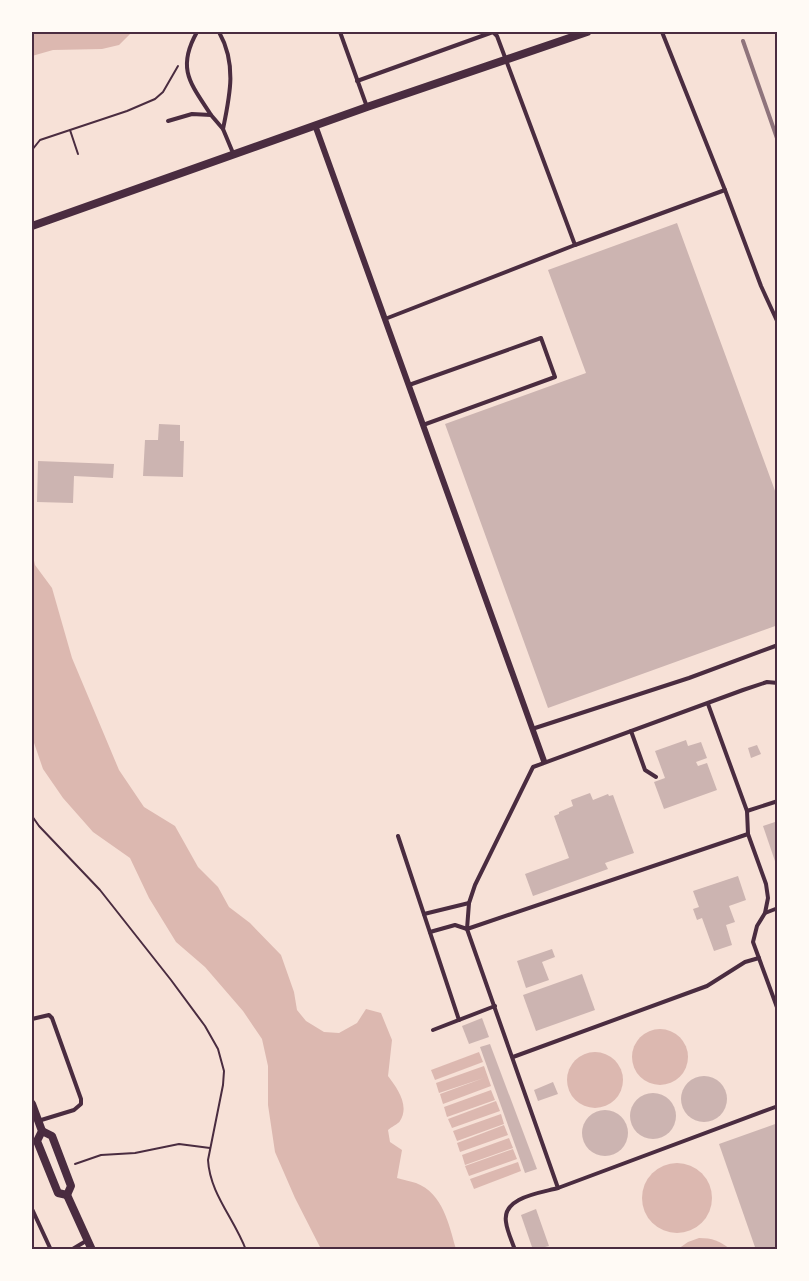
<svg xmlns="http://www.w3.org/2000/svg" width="809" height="1281" viewBox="0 0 809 1281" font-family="Ubuntu,sans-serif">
<rect width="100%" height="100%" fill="#f7e1d7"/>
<g fill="#dcb8b0">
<polygon points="32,32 132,32 119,45 102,49 53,50 32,56"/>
<path d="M 32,552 L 35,565 L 52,588 L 72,658 L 119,770 L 144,807 L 175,826 L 198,867 L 218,887 L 229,907 L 250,923 L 281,955 L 294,992 L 297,1010 L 306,1021 L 324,1032 L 339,1033 L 357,1023 L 366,1009 L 381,1013 L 392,1040 L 388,1076 C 397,1088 410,1105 400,1121 C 398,1124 391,1127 388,1130 L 390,1142 L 402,1150 L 397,1178 C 403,1180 410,1181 416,1183 C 443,1193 449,1225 456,1249 L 321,1249 L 295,1198 L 275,1152 L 268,1105 L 268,1066 L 262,1039 L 243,1011 L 205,967 L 176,942 L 149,898 L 130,858 L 93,832 L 63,798 L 43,769 L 32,737 Z"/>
<circle cx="660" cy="1057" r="28"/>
<polygon points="479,1052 483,1062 435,1080 431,1070"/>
<circle cx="595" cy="1080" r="28"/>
<polygon points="484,1066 491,1086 443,1104 440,1094 484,1078 439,1093 436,1083"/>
<polygon points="491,1090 495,1100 447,1117 444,1107"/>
<polygon points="496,1101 500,1111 452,1128 448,1119"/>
<polygon points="501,1114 504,1124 457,1141 453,1131"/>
<polygon points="504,1125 508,1135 460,1152 457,1143"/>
<polygon points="509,1138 513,1148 465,1165 462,1155"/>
<polygon points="513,1149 517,1159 469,1176 465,1166"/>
<polygon points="518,1162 521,1171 474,1189 470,1179"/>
<circle cx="677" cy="1198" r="35"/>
<path d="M 699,1238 C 712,1238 720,1241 730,1249 L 678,1249 L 688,1242 Z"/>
</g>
<g fill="#ccb4b1">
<polygon points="677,223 778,499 778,625 548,708 445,424 586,373 548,270"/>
<polygon points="159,424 180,425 180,441 184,441 183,477 143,476 145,440 158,440"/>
<polygon points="38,461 114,464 113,478 74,476 73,503 37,502"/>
<polygon points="686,740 688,746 701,742 707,758 696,762 698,766 707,763 717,790 664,809 654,782 665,778 655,751"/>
<polygon points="757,745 761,754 751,758 748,748"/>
<polygon points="590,793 593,800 608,794 609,796 613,795 634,853 605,863 608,869 533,896 525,874 569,858 554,816 559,814 559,812 573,806 571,800"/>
<polygon points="778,821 778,867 777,867 763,826"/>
<polygon points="738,876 746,900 729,906 735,922 726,925 732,945 714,951 702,918 697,920 693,909 699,907 693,891"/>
<polygon points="552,949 555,957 542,962 549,980 526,988 517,961"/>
<polygon points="582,974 595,1010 536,1031 523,995"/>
<polygon points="482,1018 489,1037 469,1044 462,1026"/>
<polygon points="490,1044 537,1169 525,1173 480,1047"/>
<circle cx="704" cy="1099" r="23"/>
<polygon points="553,1082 558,1094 538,1101 534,1090"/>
<circle cx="653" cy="1116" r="23"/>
<circle cx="605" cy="1133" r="23"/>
<polygon points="778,1123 778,1250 756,1250 719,1144"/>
<polygon points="536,1209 549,1246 533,1250 521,1215"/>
</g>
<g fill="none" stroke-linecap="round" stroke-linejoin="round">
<g stroke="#4a2c40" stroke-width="2">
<polyline points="70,130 78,154"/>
<polyline points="32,150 40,140 127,111 155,99 163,92 178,66"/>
<path d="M 32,816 L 39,826 L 100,890 L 171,980 L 205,1026 L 218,1049 L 224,1071 L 223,1085 L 208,1160 C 210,1194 234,1218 246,1250"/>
<polyline points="75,1164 101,1155 135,1153 179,1144 210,1148"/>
</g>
<g stroke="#4a2c40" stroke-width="4">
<path d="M 197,32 C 176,69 191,84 211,115"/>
<path d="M 219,32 C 237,64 230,95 223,129"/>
<polyline points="340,32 367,107"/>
<polyline points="662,32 725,190"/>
<polyline points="357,81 493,32"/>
<polyline points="168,121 192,114 211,115 223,129 233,153"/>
<polyline points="575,245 725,190 761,286 778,323"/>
<polyline points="385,319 575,245 497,36 493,32"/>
<polyline points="409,385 541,338 555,377 423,425"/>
<polyline points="778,683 767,682 743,690 533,767 475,885 469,903 467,929 558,1188 778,1106"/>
<polyline points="708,704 747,811 748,834 766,884 768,898 765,913 757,926 753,942 778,1010"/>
<polyline points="532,729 689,678 778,645"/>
<polyline points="631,731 645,770 656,777"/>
<polyline points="747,811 778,801"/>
<polyline points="398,836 459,1020"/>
<polyline points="765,913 778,908"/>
<polyline points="424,914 469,903"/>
<polyline points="430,932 455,925 467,929 748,834"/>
<polyline points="32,1019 49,1015 52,1018 81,1099 81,1104 74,1110 38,1121"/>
<polyline points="433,1030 495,1006"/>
<polyline points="513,1057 707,986 745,962 759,958"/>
<polyline points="32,1209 51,1250"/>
<polyline points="71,1250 86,1241"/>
<path d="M 515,1250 C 512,1241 507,1231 506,1222 C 502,1197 540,1193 558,1188"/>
</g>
<polyline stroke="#4a2c40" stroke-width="6" points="315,125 544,761"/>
<g stroke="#4a2c40" stroke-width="8">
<polyline points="32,226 367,107 587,32"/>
<polyline points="32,1104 42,1131 37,1141 58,1193 67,1195"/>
<polyline points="42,1131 52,1136 71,1186 67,1195"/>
<polyline points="67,1195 92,1250"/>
</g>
<polyline stroke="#8f747c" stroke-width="4" points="743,41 778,141"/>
</g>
<rect width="809" height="1281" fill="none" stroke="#fffaf5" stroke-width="66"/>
<rect x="33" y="33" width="743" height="1215" fill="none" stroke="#4a2c40" stroke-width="2"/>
</svg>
